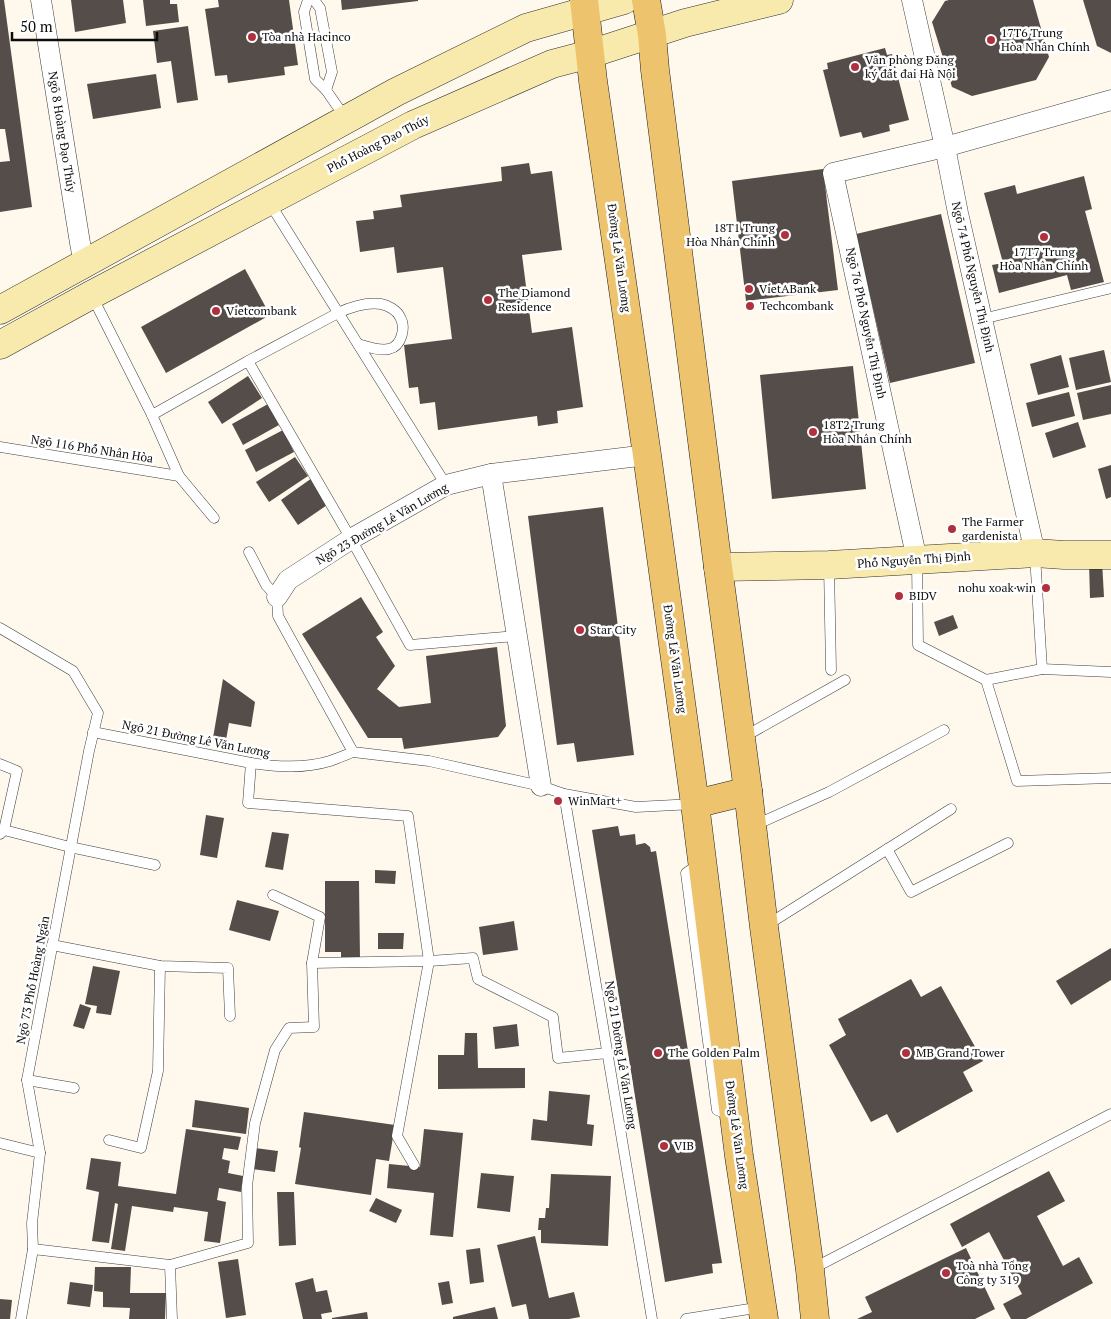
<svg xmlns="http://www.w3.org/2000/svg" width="1111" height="1319" viewBox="0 0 1111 1319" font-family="'PT Serif',serif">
<rect width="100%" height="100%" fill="#fef9ec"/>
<g fill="#544d49">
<polygon points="0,0 4,0 32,207 0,212 0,162 10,161 5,129 0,129"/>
<polygon points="71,0 123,0 126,23 75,32"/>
<polygon points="143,0 170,0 170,4 177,4 179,22 146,26"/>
<polygon points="218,0 289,0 298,65 284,67 285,75 228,83 227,75 215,76 205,9 219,7"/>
<polygon points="341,0 418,0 418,1 342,10"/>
<polygon points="949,0 1033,0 1049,57 1036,80 972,96 952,87 932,22 945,1"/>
<polygon points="1083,0 1111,0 1111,53 1097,46"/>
<polygon points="188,26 198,100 177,103 171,61 157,63 153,31"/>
<polygon points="885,48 887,55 892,54 909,120 889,125 890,131 863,138 861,132 840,137 823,70 828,69 827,63"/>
<polygon points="156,74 161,108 93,119 87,84"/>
<polygon points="529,163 531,174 552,171 562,250 522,255 532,333 572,327 583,407 557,411 558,423 538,426 537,416 438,430 435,402 420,404 418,387 409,388 404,345 452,339 443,267 397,273 394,247 360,252 356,221 374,219 373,211 402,207 400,195 502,181 501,167"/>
<polygon points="823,169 838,290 746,301 732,181"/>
<polygon points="1084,176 1092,209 1085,211 1104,282 1071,290 1067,275 999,293 992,265 1003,263 984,193 1015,185 1017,194"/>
<polygon points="941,214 975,363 890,383 856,234"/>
<polygon points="245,269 270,315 166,373 141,327"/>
<polygon points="1104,350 1111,382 1076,390 1069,358"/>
<polygon points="1061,355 1069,387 1038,395 1030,364"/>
<polygon points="853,366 866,489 772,499 760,375"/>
<polygon points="248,376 262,398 222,424 208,402"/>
<polygon points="1111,385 1111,414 1083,420 1077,393"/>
<polygon points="1069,392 1075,416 1032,427 1026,403"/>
<polygon points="268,404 279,425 243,445 232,424"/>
<polygon points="1078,422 1086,447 1053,458 1045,433"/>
<polygon points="283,430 294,452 256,472 245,450"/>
<polygon points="295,457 308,476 269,502 256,482"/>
<polygon points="1111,465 1111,497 1106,499 1098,469"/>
<polygon points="312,478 330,503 298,525 281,500"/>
<polygon points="603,507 634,755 577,762 574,743 557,745 528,516"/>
<polygon points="1102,561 1104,597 1090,598 1089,562"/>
<polygon points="361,597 383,632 376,637 395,666 377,689 399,707 431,703 426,656 497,647 506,726 498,737 404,749 402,738 368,738 302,634"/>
<polygon points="953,615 958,628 939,636 934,622"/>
<polygon points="223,679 255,702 251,727 229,723 226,740 213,738"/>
<polygon points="206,815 224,818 217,858 200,855"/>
<polygon points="618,826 620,836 635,834 636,845 645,843 650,847 651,852 656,851 722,1263 712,1264 713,1273 665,1282 592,830"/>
<polygon points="272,832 289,834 283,870 265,867"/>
<polygon points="375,870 396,871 395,884 375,883"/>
<polygon points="325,881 359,881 360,959 341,959 341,952 325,952"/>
<polygon points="237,900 279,911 270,941 229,930"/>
<polygon points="514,921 518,950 483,955 479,927"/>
<polygon points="378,933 404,933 403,949 378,949"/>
<polygon points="1111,948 1111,980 1071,1005 1056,981"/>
<polygon points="93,966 120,971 111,1015 96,1013 97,1006 85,1004"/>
<polygon points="911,979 921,997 941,986 983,1061 963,1072 973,1091 897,1133 887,1114 871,1122 829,1045 846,1035 838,1019"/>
<polygon points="80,1004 91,1008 84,1029 73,1026"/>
<polygon points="517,1024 519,1046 495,1049 493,1027"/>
<polygon points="465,1033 477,1033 478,1068 525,1068 525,1088 438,1089 438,1055 464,1055"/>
<polygon points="549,1091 590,1095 587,1124 594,1125 592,1146 531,1140 533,1119 547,1121"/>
<polygon points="195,1100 249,1108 246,1134 192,1127"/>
<polygon points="304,1112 395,1125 389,1161 376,1159 371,1195 295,1184 301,1148 299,1147"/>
<polygon points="186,1129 241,1137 238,1150 224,1148 222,1159 230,1161 228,1173 243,1176 241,1192 219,1188 217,1200 226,1202 220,1243 204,1241 208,1212 174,1207 173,1212 132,1206 125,1251 111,1249 118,1204 115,1203 109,1243 92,1241 99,1192 86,1189 91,1158 121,1162 118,1186 176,1194"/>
<polygon points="424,1129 463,1133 453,1237 430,1235 434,1193 387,1188 389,1164 420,1167"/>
<polygon points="255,1148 278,1151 275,1172 252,1169"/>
<polygon points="1049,1171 1065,1201 1037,1216 1063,1266 1079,1257 1093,1283 1026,1319 1011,1319 1003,1304 1022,1294 989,1232 962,1247 950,1224"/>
<polygon points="481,1173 514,1176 510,1212 477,1208"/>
<polygon points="551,1174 611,1176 608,1246 541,1243 541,1230 538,1230 539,1218 545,1218 546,1208 549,1208"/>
<polygon points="277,1192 294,1192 296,1245 279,1246"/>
<polygon points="376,1198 402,1210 396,1223 369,1211"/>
<polygon points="535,1236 549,1298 574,1292 580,1317 569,1319 529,1319 526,1304 512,1307 497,1245"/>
<polygon points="480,1248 484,1282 470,1284 466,1250"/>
<polygon points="966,1248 995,1309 975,1319 857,1319 872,1312 865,1297"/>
<polygon points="238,1259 246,1315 226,1318 218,1262"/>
<polygon points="95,1267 131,1267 130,1293 166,1293 165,1319 129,1319 130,1308 103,1307 103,1292 94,1291"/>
<polygon points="313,1278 316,1292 327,1290 332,1312 321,1314 322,1319 303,1319 295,1283"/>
<polygon points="449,1281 453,1303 442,1305 438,1283"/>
<polygon points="70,1282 93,1285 90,1307 67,1304"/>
<polygon points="0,1299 12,1300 10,1319 0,1319"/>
<polygon points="495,1307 498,1319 453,1319 453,1317"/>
<polygon points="367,1312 368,1319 332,1319 332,1318"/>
</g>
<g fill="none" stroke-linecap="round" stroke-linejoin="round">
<g stroke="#3f3f3f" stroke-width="11">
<g id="lane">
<polyline points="308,0 304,12 315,79 326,90 346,119"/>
<polyline points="314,0 320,8 332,72 326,90"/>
<polyline points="269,202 446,485"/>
<polyline points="92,296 152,415 179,476 214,518"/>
<polyline points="982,319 1111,288"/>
<polyline points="248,361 351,539 410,645 517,636"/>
<path d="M 152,415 L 248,361 L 338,313 C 351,307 366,302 381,304 C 387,305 397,310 400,317 C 406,327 402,346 389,349 C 379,351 368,347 358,344"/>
<polyline points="0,447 179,476"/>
<polyline points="249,552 266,585 277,597 278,616 353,752 429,761 541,786 564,794 636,807 694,804"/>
<polyline points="917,562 918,645 986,680"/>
<polyline points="829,566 831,670"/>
<polyline points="0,628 73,671 98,713 89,751 27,1080 40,1153 32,1223 33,1249 21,1319"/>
<polyline points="1042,669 1111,672"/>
<polyline points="986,680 1017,781 1111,778"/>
<polyline points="986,680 1042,669 1035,555"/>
<path d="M 93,732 L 251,763 C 277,767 304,769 330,761 C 338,758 346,755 353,752"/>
<polyline points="742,738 845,680"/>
<polyline points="251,763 248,803 408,816 429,961 397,1136 414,1165"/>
<polyline points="0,764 17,771 4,830"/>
<polyline points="564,794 652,1319"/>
<polyline points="753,826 829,792 944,730"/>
<polyline points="0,834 4,830 70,847 155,865"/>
<polyline points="887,849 911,892 1008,843"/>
<polyline points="699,864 686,873 717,1110 732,1116"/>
<polyline points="767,925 951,809"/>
<polyline points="52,945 160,966 228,968 230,1016"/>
<polyline points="312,963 429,961 473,958 478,979 553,1017 558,1058 608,1053"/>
<polyline points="27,1080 74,1088"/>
<polyline points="109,1140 141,1148 158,1071 160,966"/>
<polyline points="0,1143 40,1153"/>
<polyline points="33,1249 170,1265 248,1243 247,1186 255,1123 275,1050 289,1028 314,1027 312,963 320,917 273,895"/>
<polyline points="170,1265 172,1319"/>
<polyline points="812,1269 1111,1114"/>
<polyline points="686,1319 762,1307"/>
</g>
</g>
<g stroke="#3f3f3f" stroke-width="21">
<g id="street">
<polyline points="41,0 80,243 84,264"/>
<polyline points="912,0 945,147 958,213 1035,553"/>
<polyline points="491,474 541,786"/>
<polyline points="917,560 833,173 945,147 1111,100"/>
<polyline points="277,597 288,580 351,539 446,485 491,474 647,455"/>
</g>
</g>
<g stroke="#2e2e2e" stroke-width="29">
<g id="secondary">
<polyline points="0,310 396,92 526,28 624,0"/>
<polyline points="0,345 91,295 413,125 552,64 590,54 685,23 779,0"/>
<polyline points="718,567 829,565 1035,553 1064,555 1111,555"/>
</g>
</g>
<g stroke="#1d1d1d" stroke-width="29">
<g id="primary">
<polyline points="584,0 593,81 647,455 695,804 739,1156 764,1319"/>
<polyline points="646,0 652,35 655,70 718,567 748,791 764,927 810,1270 815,1319"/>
<polyline points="695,804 748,791"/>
</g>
</g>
<use href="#lane" stroke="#fff" stroke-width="10"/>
<use href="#street" stroke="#fff" stroke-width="20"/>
<use href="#secondary" stroke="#f8eaad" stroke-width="28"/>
<use href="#primary" stroke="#edc46d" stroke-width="28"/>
</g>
<g fill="#b03040" stroke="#fff" stroke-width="2">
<circle cx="252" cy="37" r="5"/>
<circle cx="991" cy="40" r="5"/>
<circle cx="855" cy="67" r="5"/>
<circle cx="785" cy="235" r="5"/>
<circle cx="1044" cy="237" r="5"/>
<circle cx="749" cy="289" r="5"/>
<circle cx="488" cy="300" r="5"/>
<circle cx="750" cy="306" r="5"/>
<circle cx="216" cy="311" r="5"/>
<circle cx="813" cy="432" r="5"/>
<circle cx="952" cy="529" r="5"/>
<circle cx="1046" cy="588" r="5"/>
<circle cx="899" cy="596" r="5"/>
<circle cx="580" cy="630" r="5"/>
<circle cx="558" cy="801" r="5"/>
<circle cx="658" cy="1053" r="5"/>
<circle cx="906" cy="1053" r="5"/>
<circle cx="664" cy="1146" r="5"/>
<circle cx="946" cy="1273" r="5"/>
</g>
<g text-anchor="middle" stroke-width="5" stroke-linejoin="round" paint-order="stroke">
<g font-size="12" fill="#0c0c0c" stroke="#fff" text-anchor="start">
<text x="1001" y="37">17T6 Trung<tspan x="1001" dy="14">Hòa Nhân Chính</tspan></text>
<text x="262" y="41">Tòa nhà Hacinco</text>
<text x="865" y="64">Văn phòng Đăng<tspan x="865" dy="14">ký đất đai Hà Nội</tspan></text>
<text x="775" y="232" text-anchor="end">18T1 Trung<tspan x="775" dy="14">Hòa Nhân Chính</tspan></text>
<text x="1044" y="256" text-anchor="middle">17T7 Trung<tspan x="1044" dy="14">Hòa Nhân Chính</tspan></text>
<text x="759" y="293">VietABank</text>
<text x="498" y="297">The Diamond<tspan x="498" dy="14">Residence</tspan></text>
<text x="760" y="310">Techcombank</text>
<text x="226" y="315">Vietcombank</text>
<text x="823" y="429">18T2 Trung<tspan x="823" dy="14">Hòa Nhân Chính</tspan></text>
<text x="962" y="526">The Farmer<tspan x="962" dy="14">gardenista</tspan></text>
<text x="1036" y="592" text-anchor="end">nohu xoak·win</text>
<text x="909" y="600">BIDV</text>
<text x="590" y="634">Star City</text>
<text x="568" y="805">WinMart+</text>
<text x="668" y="1057">The Golden Palm</text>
<text x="916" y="1057">MB Grand Tower</text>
<text x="674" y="1150">VIB</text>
<text x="956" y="1270">Toà nhà Tổng<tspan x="956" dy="14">Công ty 319</tspan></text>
</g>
<g font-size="12" fill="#0c0c0c" stroke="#fff">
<text transform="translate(62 132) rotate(81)" y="4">Ngõ 8 Hoàng Đạo Thúy</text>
<text transform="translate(378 144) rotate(-27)" y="4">Phố Hoàng Đạo Thúy</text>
<text transform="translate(619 258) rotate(82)" y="4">Đường Lê Văn Lương</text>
<text transform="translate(973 277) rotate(77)" y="4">Ngõ 74 Phố Nguyễn Thị Định</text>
<text transform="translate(866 323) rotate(78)" y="4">Ngõ 76 Phố Nguyễn Thị Định</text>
<text transform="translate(92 449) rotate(9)" y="4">Ngõ 116 Phố Nhân Hòa</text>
<text transform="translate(382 524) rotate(-30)" y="4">Ngõ 23 Đường Lê Văn Lương</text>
<text transform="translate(914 560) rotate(-4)" y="4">Phố Nguyễn Thị Định</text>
<text transform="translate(675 659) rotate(82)" y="4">Đường Lê Văn Lương</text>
<text transform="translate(196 739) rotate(11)" y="4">Ngõ 21 Đường Lê Văn Lương</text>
<text transform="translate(33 980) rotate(-79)" y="4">Ngõ 73 Phố Hoàng Ngân</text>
<text transform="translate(621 1055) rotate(81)" y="4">Ngõ 21 Đường Lê Văn Lương</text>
<text transform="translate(737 1135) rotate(82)" y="4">Đường Lê Văn Lương</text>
</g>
</g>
<path d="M12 32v8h145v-8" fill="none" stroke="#0c0c0c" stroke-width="2.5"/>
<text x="20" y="32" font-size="15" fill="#0c0c0c" stroke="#ffffff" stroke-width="4" paint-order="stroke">50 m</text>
</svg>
